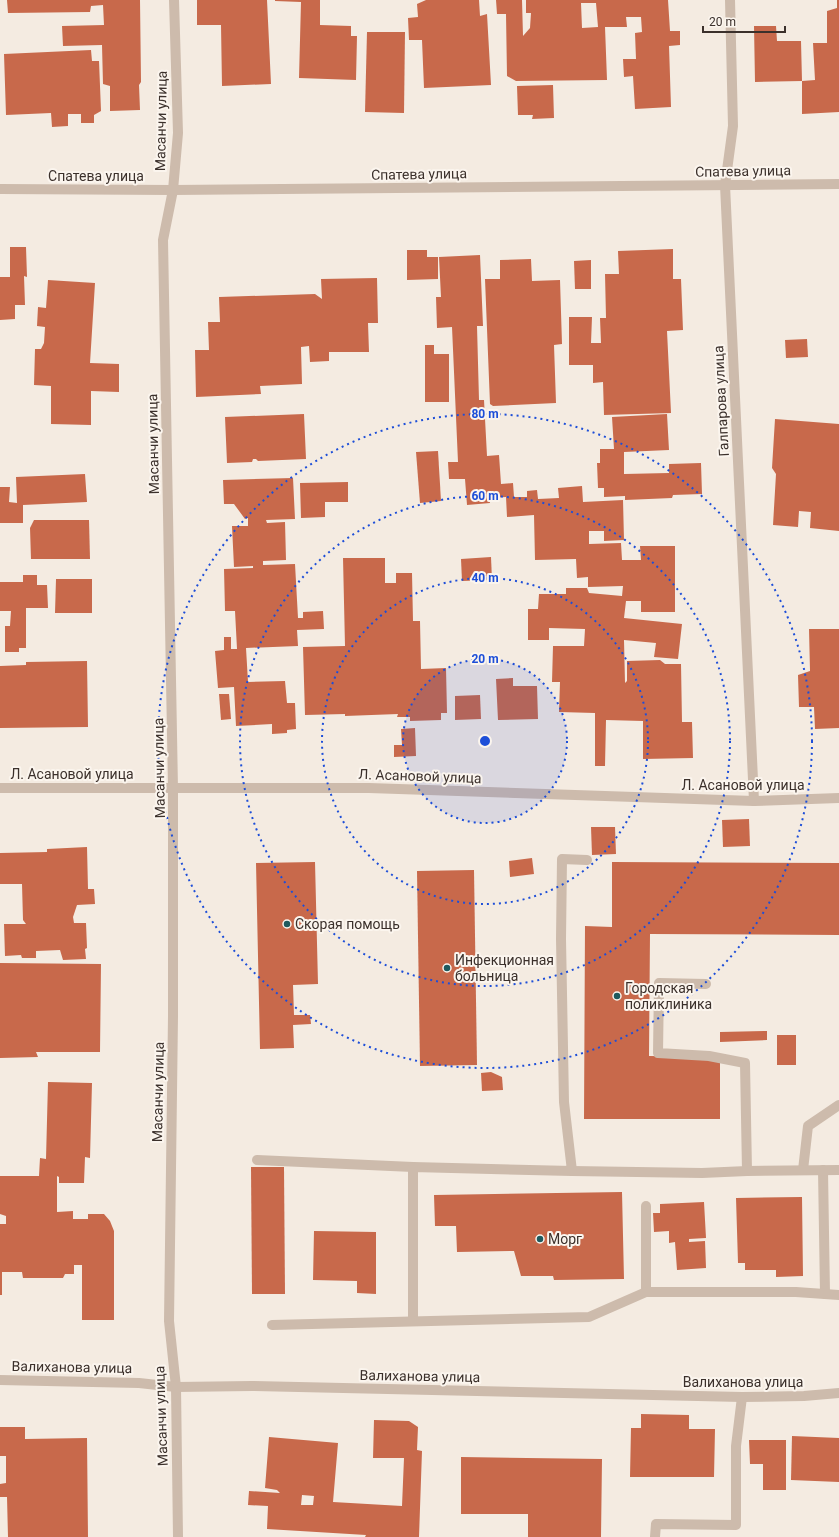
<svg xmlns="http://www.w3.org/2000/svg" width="839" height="1537" viewBox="0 0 839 1537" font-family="Roboto,sans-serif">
<rect width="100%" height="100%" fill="#f4ebe1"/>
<g fill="#c8694b" fill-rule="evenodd">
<polygon points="7,0 140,0 141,82 139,85 140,110 110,111 110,86 103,84 102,45 63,46 62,26 104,25 103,5 91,6 90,12 8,13"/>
<polygon points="197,0 267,0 271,84 222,86 221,25 197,25"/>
<polygon points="275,0 320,0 320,25 351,26 351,36 357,36 356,80 299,78 301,2 275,1"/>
<polygon points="426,0 479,0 480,16 487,14 491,85 424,88 422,40 409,40 408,18 418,17 417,4"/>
<path d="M 496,0 L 522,0 L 523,36 L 530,28 L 531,13 L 526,13 L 526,0 L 668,0 L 670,31 L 680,31 L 680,45 L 669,46 L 671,107 L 635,109 L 633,76 L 624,77 L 623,59 L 636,59 L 635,33 L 642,32 L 641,17 L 626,17 L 627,27 L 605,27 L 607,80 L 516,81 L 507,76 L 506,14 L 497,14 ZM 581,3 L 596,3 L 598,27 L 582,28 Z"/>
<polygon points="837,0 839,0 839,112 802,114 802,81 755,82 754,26 776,26 777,41 801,41 802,81 815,80 813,43 827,43 827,11 837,8"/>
<polygon points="367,32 405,32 404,113 365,112"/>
<polygon points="91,50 92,61 99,61 101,111 94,115 94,123 81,123 81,114 68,114 68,126 52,127 51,113 6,115 4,54"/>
<polygon points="553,85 554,118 532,119 533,115 518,115 517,86"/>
<polygon points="10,247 26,247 27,277 24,276 25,305 15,305 15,319 0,320 0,277 10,277"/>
<polygon points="673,249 673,279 681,279 683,330 667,331 671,413 604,415 603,382 593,383 593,365 569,365 569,317 592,317 591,343 601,343 600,318 606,318 605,274 619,274 618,251"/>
<polygon points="407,250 427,250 427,257 438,257 438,279 407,280"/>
<polygon points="480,255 483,326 477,326 479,400 484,400 487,456 499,455 501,484 513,483 514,497 527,497 527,491 537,490 538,499 559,498 558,488 582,486 583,502 623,500 624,540 604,541 604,531 589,531 589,544 621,543 622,560 641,560 640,546 675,546 675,612 641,612 641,601 626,601 624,618 682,624 678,659 654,657 656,643 624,640 625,683 627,681 627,661 660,660 665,664 681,664 682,722 692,722 693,758 643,759 643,721 606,720 605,766 595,766 595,713 559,712 560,682 552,682 553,646 584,646 585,629 549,628 549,640 528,640 528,609 538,609 539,594 566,594 566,588 587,588 589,593 622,596 623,586 588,587 588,577 577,578 576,559 535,560 534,515 507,517 506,497 489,498 490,503 467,505 465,479 449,479 448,462 458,462 452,327 437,328 436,297 441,297 439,257"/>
<polygon points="531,259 532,281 560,280 562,344 554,345 556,403 493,406 490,404 485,279 500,279 500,260"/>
<polygon points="591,260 591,289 575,289 574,261"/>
<polygon points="377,278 378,323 368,323 369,352 329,352 329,361 310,362 309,346 301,347 302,384 260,386 261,394 196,397 195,350 209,350 208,322 220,322 219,297 315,294 322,299 321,279"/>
<polygon points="48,280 95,283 90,363 119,364 119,392 91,391 91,425 51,424 51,386 34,385 35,349 41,349 44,343 45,327 37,326 38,307 46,308"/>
<polygon points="807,339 808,357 786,358 785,340"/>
<polygon points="425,345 434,345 434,354 449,354 449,402 425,402"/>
<polygon points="304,414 306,459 258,461 256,459 253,459 252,462 227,463 225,417"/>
<polygon points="667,414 669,450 624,452 624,474 669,473 669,464 701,463 702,494 673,495 672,498 625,500 625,496 604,497 604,488 598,488 597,463 600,463 600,449 614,449 612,417"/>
<polygon points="775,419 839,424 839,531 810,528 811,512 799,511 798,527 773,525 776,474 772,468"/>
<polygon points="438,451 441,501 420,503 416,452"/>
<polygon points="85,474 87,502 23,505 23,523 0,523 0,487 10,487 9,502 17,503 16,477"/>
<polygon points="293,478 295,519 266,520 267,523 285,522 286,560 263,561 263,565 295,564 298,618 303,618 303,612 323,611 324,629 297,630 298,646 246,648 248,682 285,681 287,703 295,703 296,729 287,730 287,733 272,734 272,724 236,726 234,687 218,688 215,651 224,650 224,637 231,637 231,649 237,649 235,611 225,611 224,569 253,568 253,566 234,567 232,526 248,526 248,518 245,519 234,504 224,504 223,480"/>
<polygon points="348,482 348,502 325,502 325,517 301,518 300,483"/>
<polygon points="34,520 89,520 90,559 31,559 30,528"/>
<polygon points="491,557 492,580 462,581 461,559"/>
<polygon points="343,558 385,558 385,583 396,583 396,573 412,573 413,621 420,621 421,669 446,668 447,713 441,713 441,720 410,721 410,717 397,717 398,714 345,716 345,714 305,715 303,647 345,646"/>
<polygon points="23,575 37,575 37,585 47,585 48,608 26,608 26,648 19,648 19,652 5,652 5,626 10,626 11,611 0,611 0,582 23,582"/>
<polygon points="56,579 92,579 92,613 55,613"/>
<polygon points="809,629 839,629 839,728 815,729 814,707 799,707 798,675 810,671"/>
<polygon points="87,661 88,727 0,728 0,666 26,665 26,662"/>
<polygon points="513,678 513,686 537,686 538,719 498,720 496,679"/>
<polygon points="219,694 229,694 231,719 221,720"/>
<polygon points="480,695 481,719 455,720 455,696"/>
<polygon points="415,728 416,756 394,757 394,745 402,745 401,729"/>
<polygon points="749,819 750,846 723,847 722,820"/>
<polygon points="591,827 615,827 616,854 592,855"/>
<polygon points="87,847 88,889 94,889 95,904 77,905 73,917 74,923 86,923 87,948 85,949 86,959 63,960 60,950 36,951 36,958 22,958 21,955 5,956 4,924 26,924 23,920 22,884 0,884 0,853 47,852 47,849"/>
<polygon points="532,858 534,874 510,877 509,861"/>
<polygon points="315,862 318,984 293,985 294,1015 310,1015 311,1024 293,1025 294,1048 260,1049 256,863"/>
<polygon points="612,862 839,863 839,935 650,934 649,1056 720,1057 720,1119 584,1119 585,926 612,927"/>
<polygon points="474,870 477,1065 420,1066 417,871"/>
<polygon points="0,963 101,964 100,1052 36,1052 38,1057 0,1058"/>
<polygon points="767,1031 767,1040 720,1042 720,1032"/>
<rect x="777" y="1035" width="19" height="30"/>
<polygon points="491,1072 502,1077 503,1090 482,1091 481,1073"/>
<polygon points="48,1082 92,1083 90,1158 85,1157 84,1183 59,1183 59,1177 57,1176 57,1212 73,1211 73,1219 88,1219 88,1214 104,1214 110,1221 114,1231 114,1320 82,1320 82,1265 74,1265 74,1274 65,1274 63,1278 23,1278 22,1272 2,1272 2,1295 0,1295 0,1224 6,1224 6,1216 0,1214 0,1176 39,1176 40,1158 46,1159"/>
<polygon points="251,1167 284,1167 285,1294 252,1294"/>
<polygon points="622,1192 624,1279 554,1280 553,1276 521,1276 514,1251 457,1252 456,1226 435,1226 434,1195"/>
<polygon points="802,1197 803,1276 776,1277 776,1270 745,1270 745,1263 738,1263 736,1198"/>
<polygon points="704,1202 706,1238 689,1239 689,1242 705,1241 706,1268 677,1270 675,1242 669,1243 669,1231 654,1232 653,1213 660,1213 660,1204"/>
<polygon points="314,1231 376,1232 376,1294 357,1293 357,1281 313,1280"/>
<polygon points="641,1414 689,1415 689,1429 715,1429 714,1477 630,1477 631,1428 641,1428"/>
<path d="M 374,1420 L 409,1421 L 418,1427 L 417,1450 L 422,1451 L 419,1537 L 365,1537 L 366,1535 L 267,1529 L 268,1506 L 248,1505 L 249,1491 L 280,1493 L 277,1490 L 265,1488 L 269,1437 L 338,1443 L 333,1502 L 402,1506 L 404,1458 L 373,1458 ZM 302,1495 L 314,1496 L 313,1505 L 301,1505 Z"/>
<polygon points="0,1427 25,1427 25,1439 87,1438 88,1537 8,1537 7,1497 0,1497 0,1484 6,1483 6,1456 0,1456"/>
<polygon points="792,1436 839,1438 839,1482 791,1480"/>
<polygon points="749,1440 786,1440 786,1490 763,1490 763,1464 750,1464"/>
<polygon points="461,1457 602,1459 601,1537 528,1537 528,1514 461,1514"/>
</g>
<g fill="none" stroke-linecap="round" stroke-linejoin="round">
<g stroke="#cdbbac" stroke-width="10">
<polyline points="257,1160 413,1167"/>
<polyline points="803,1170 808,1126 839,1105"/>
<polyline points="823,1170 825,1294"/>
<polyline points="572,1171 702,1173 747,1171 745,1063 709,1056 658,1053 659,983 706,984"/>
<polyline points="747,1171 839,1170"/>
<polyline points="646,1292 646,1206"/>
<polyline points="413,1321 413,1167 572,1171 564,1102 561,939 562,859 587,860"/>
<polyline points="272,1325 589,1317 646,1292 796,1292 839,1295"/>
<polyline points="655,1537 656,1524 736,1525 736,1446 742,1397"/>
</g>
<g stroke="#cdbbac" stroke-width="10">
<polyline points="174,0 178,133 173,190 163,240 173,789 173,1016 169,1321 176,1387 178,1537"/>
<polyline points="730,0 733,126 725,185 754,801"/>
<polyline points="0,788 369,788 754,801 839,798"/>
<polyline points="0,1380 139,1383 176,1387 252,1386 742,1397 804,1396 839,1393"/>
</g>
<polyline stroke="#cdbbac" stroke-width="10" points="0,189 173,190 839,184"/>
</g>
<circle cx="485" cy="741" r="82" fill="#1d4ed8" fill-opacity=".12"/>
<g fill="none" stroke="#1d4ed8" stroke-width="2" stroke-dasharray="2 4">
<circle cx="485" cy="741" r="82"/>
<circle cx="485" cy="741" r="163"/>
<circle cx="485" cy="741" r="245"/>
<circle cx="485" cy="741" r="327"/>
</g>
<g fill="#1f5a5e" stroke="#fbf5ee" stroke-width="1.5">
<circle cx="287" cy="924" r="4"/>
<circle cx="447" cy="968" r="4"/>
<circle cx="617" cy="996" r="4"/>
<circle cx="540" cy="1239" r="4"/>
</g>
<g text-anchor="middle" stroke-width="4" stroke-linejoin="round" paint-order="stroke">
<g font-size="14" fill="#3b302b" stroke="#fbf5ee">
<text transform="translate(161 121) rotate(-89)" y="5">Масанчи улица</text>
<text transform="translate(743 171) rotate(-1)" y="5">Спатева улица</text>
<text transform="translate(419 174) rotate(-1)" y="5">Спатева улица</text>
<text x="96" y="181">Спатева улица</text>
<text transform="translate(721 401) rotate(-93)" y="5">Галпарова улица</text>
<text transform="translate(153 444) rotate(-91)" y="5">Масанчи улица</text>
<text transform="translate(159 768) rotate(-91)" y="5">Масанчи улица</text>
<text x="72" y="779">Л. Асановой улица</text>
<text transform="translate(420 776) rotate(2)" y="5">Л. Асановой улица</text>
<text x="743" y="790">Л. Асановой улица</text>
<text transform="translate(158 1092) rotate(-89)" y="5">Масанчи улица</text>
<text transform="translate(72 1367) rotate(1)" y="5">Валиханова улица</text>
<text transform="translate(420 1376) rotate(1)" y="5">Валиханова улица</text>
<text x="743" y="1387">Валиханова улица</text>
<text transform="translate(161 1416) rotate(-92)" y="5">Масанчи улица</text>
</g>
<g font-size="14" fill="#3b302b" stroke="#fbf5ee" text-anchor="start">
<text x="295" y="929">Скорая помощь</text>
<text x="455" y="965">Инфекционная<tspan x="455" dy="16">больница</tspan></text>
<text x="625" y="993">Городская<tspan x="625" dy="16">поликлиника</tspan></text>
<text x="548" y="1244">Морг</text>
</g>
</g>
<circle cx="485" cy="741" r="6" fill="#1d4ed8" stroke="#fbf5ee" stroke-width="2"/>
<g font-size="12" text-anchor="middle" font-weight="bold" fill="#1d4ed8" stroke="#fbf5ee" stroke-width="4" stroke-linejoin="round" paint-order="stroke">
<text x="485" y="418">80 m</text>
<text x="485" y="500">60 m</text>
<text x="485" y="582">40 m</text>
<text x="485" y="663">20 m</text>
</g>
<path d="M703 26v6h82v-6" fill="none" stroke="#3b302b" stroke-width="2"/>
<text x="709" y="26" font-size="12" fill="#3b302b" stroke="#fbf5ee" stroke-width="3" paint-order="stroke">20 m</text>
</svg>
